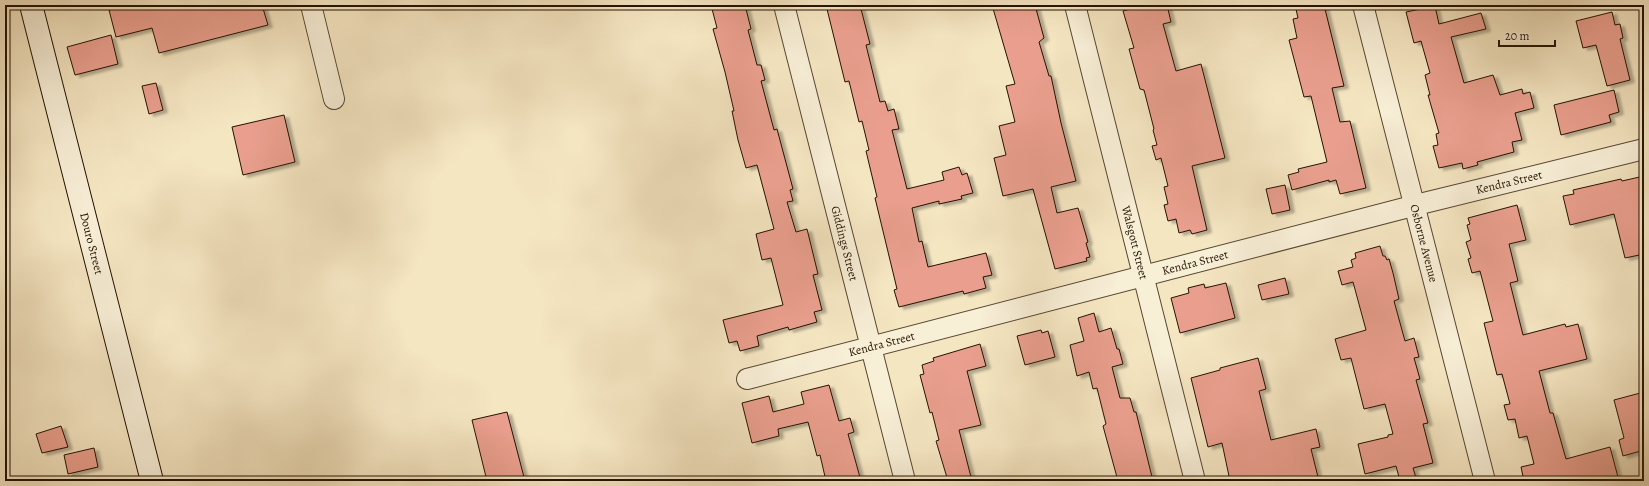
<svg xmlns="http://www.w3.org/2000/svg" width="1649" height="486" viewBox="0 0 1649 486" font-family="Alegreya,serif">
<defs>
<filter id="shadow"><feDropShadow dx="4.5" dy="2.5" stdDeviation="1" flood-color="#0004"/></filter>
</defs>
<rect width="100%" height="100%" fill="#f5e6c2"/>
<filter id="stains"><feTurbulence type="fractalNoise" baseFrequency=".005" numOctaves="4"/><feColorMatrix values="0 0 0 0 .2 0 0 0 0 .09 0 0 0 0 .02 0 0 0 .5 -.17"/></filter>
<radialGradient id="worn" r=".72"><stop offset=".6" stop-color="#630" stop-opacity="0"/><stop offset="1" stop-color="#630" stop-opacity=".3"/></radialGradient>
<g fill="#ea9f8e" stroke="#231200" filter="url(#shadow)">
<polygon points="128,5 262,5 268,25 159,53 152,28 116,37 109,10"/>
<polygon points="711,5 745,5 751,29 748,30 757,65 761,65 765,80 761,81 774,130 777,129 793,189 790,190 793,201 787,202 796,232 807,229 818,274 813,275 822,310 814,312 817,322 789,330 788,327 757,336 759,346 740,351 737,341 729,343 723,320 783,305 771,258 762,260 756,234 774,229 757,165 746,168 738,140 732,111 734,111 725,72 713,29 717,28"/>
<polygon points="826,5 860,5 870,44 866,45 880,102 885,101 888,111 894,109 899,129 892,130 907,189 944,180 942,172 959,167 962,175 967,173 973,193 961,196 962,199 939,204 939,201 912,208 919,242 922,241 928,267 986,253 992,275 983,277 986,288 964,294 963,291 899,307 894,290 897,289 875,198 877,197 866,151 869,150 862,121 859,122 849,81 845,82"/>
<polygon points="992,5 1035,5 1044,38 1039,42 1049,76 1051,76 1061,123 1076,181 1051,187 1057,213 1078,208 1088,242 1086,243 1090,257 1086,258 1087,261 1055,269 1033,189 1003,196 994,158 1006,155 999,126 1015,122 1006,86 1015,84"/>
<polygon points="1144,5 1167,5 1171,22 1163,24 1176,71 1201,64 1225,158 1192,166 1207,230 1192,234 1190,230 1179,233 1176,219 1168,221 1164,205 1168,204 1164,187 1168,186 1161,158 1156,160 1152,146 1157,145 1153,130 1154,129 1144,90 1140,89 1129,49 1134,48 1123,11"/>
<polygon points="1295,5 1324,5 1344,86 1332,88 1340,122 1350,121 1366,188 1340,194 1336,180 1329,182 1329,180 1292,190 1288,175 1299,172 1298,169 1327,162 1311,96 1304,97 1289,40 1297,38 1293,19 1298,18"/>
<polygon points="1435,6 1439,24 1481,13 1486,29 1451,37 1464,83 1493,75 1500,95 1522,89 1523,94 1530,92 1534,108 1515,113 1522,140 1512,142 1514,152 1477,162 1478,165 1463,169 1462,163 1439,168 1433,146 1438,145 1436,134 1439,133 1428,95 1430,95 1425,75 1430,73 1421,41 1414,43 1406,12"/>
<polygon points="1612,12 1615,25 1620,24 1623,38 1620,39 1630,80 1607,86 1596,45 1583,48 1576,21"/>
<polygon points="111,35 118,64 75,75 67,47"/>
<polygon points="156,83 163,110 149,114 142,86"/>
<polygon points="1614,90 1619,112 1609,115 1611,122 1561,135 1554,105"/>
<polygon points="284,115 295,162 243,175 232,127"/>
<polygon points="1644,176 1644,254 1625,258 1614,214 1570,225 1563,196 1574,194 1573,190 1621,179 1622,181"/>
<polygon points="1285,185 1290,210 1272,214 1266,189"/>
<polygon points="1517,205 1526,240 1509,244 1518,281 1510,283 1523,335 1565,324 1566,327 1578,324 1587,359 1539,371 1550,413 1553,413 1566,459 1610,447 1619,481 1524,481 1521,467 1534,464 1527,436 1519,438 1515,419 1508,420 1504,405 1510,404 1502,374 1497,375 1484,323 1493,321 1480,271 1472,273 1468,259 1471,258 1466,242 1471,240 1467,225 1470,224 1468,218"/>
<polygon points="1380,246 1383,256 1385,256 1387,260 1389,259 1393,273 1399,299 1394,301 1405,341 1414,338 1419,357 1414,358 1420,379 1416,380 1428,423 1423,424 1433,463 1413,468 1417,481 1400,481 1396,466 1365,474 1358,444 1388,437 1388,435 1393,434 1385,404 1364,409 1351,358 1341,360 1335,339 1366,330 1353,282 1342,285 1338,271 1353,267 1351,260 1356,258 1355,253"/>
<polygon points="1285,278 1289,294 1262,300 1258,285"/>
<polygon points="1226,283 1235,318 1180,333 1171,298 1189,293 1188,288 1204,284 1205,288"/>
<polygon points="1094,313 1099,332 1111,328 1117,349 1119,349 1123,364 1112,367 1120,398 1130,398 1134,412 1136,412 1153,481 1118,481 1103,426 1106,424 1097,388 1093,389 1089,372 1077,376 1070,345 1084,341 1078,318"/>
<polygon points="1041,330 1042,333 1048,331 1055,357 1025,365 1017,336"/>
<polygon points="980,344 986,366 967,371 981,425 959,430 972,481 948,481 936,441 939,440 932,412 930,413 920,375 924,374 922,365 934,361 933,358"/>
<polygon points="1258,358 1266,389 1259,391 1271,440 1316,429 1320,447 1311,449 1319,481 1285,481 1284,478 1271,481 1230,481 1222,443 1208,447 1191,378 1220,370 1220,368"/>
<polygon points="829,385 839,421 850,418 854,432 848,434 861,481 826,481 820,455 817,456 808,422 778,429 779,436 752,443 742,403 769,396 773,412 804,404 801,392"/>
<polygon points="1644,392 1644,450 1623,456 1619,440 1624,438 1614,400"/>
<polygon points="507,412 525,481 487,481 472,420"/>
<polygon points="61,426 68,447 42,453 36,434"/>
<polygon points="94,448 98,467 68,474 64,455"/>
</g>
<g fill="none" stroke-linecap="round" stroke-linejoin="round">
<g stroke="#584730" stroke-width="22">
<g id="street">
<polyline points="311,5 334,99"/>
<path id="s1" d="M 784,5 L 905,481"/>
<path id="s2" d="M 1075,5 L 1195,481"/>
<path id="s3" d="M 1363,5 L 1485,481"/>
<path id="s4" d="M 747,379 L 1424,203 L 1644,149"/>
</g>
</g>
<g stroke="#231200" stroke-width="24">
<g id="secondary">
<path id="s5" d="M 31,5 L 152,481"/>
</g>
</g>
<use href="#street" stroke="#f8efd7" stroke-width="20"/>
<use href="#secondary" stroke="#f8efd7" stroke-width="22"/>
</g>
<g text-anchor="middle" stroke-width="3.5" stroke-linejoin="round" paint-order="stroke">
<g font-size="12" fill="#231200" stroke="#f8efd7">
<text dy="4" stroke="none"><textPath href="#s4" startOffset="787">Kendra Street</textPath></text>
<text dy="4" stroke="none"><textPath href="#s5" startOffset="246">Douro Street</textPath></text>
<text dy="4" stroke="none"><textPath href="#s1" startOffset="246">Giddings Street</textPath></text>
<text dy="4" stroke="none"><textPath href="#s2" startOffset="245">Walsgott Street</textPath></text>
<text dy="4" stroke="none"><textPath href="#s3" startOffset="246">Osborne Avenue</textPath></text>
<text dy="4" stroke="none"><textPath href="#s4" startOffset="463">Kendra Street</textPath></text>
<text dy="4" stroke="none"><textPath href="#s4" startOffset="139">Kendra Street</textPath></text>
</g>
</g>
<rect width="1649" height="486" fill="none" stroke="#f5e6c2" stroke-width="20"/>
<rect x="6" y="6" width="1637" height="474" fill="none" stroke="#231200" stroke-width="2"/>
<rect x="10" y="10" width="1629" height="466" fill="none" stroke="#231200"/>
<path d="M1499 40v6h56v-6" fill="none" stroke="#231200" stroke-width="2"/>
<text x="1505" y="40" font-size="12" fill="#231200" stroke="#f8efd7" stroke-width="3" paint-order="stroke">20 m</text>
<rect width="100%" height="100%" filter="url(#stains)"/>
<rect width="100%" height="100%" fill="url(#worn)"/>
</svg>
